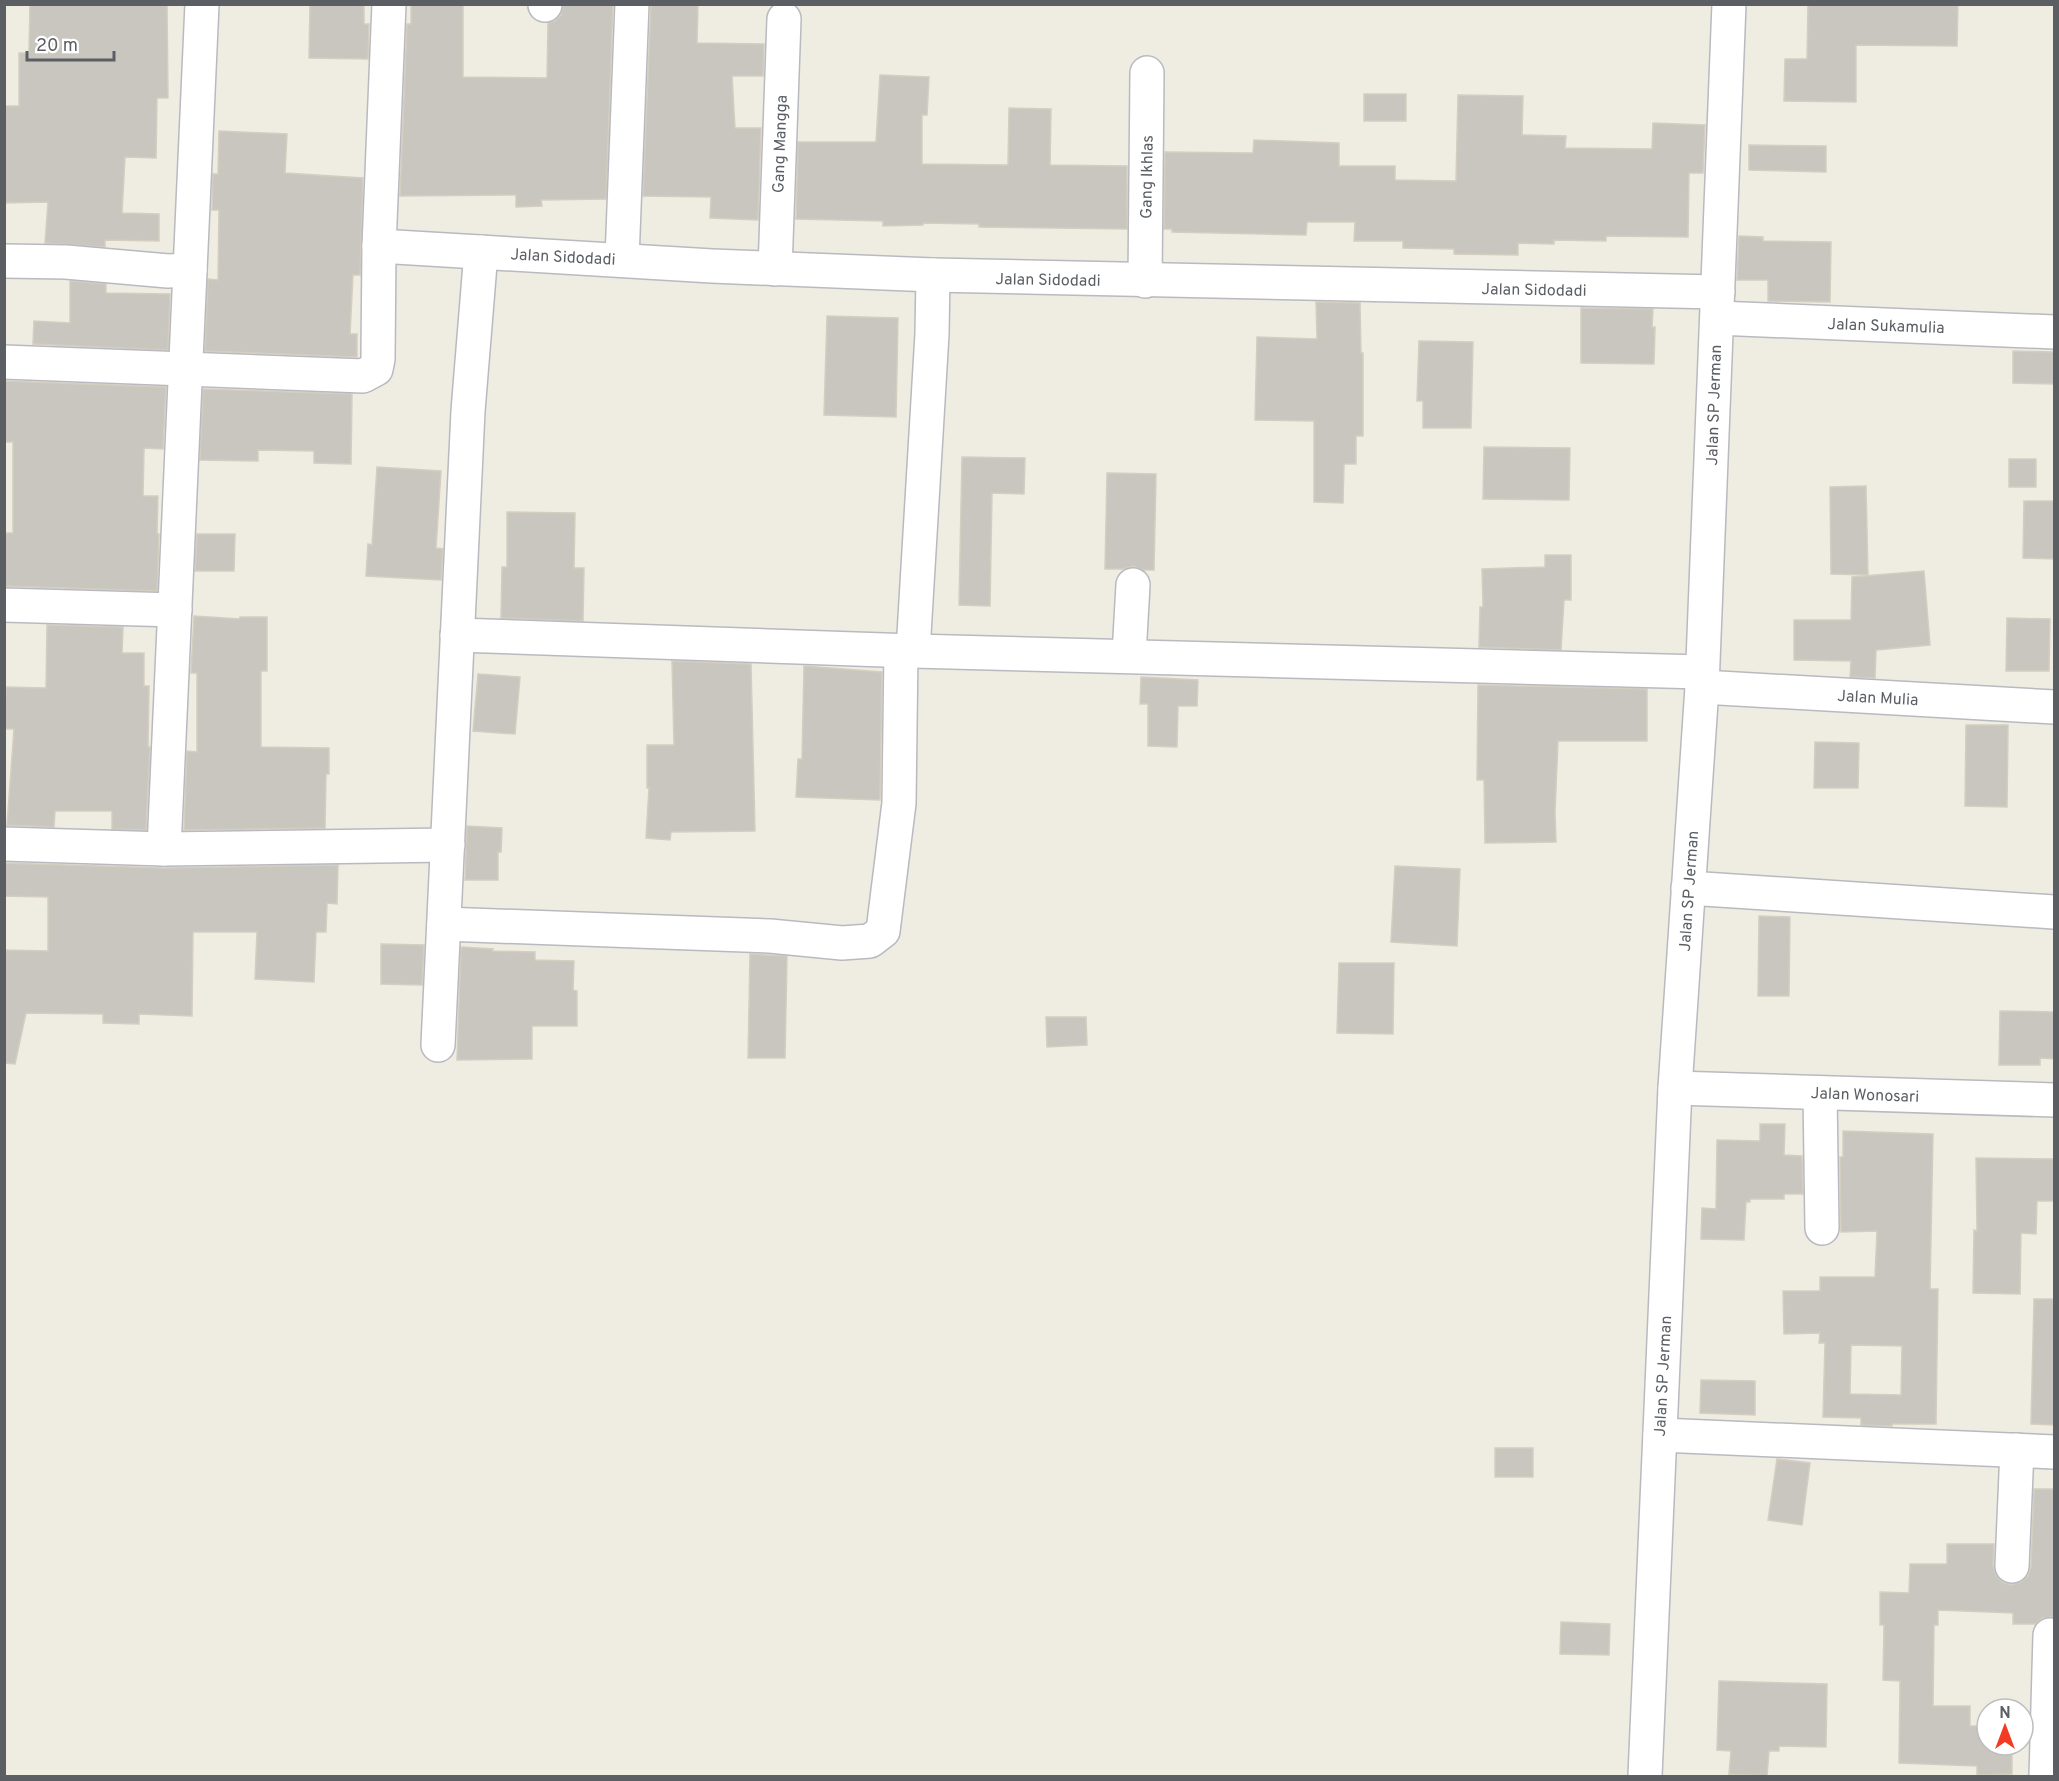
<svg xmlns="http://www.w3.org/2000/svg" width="2059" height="1781" viewBox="0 0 2059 1781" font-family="Overpass,sans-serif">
<rect width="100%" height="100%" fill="#efece2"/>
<g fill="#c9c6bf" stroke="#d4cec0" stroke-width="1.5" fill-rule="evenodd">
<polygon points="30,4 167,4 168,98 157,98 156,158 125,157 122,213 159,214 159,241 105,240 105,247 45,243 48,202 4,203 4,106 19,106 19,53 29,53"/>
<polygon points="310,4 364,4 364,24 369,24 368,59 309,58"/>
<polygon points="411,4 463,4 463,77 547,78 548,23 555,21 561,15 564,4 613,4 606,199 541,200 542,206 516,207 516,195 400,196 407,24 411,24"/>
<polygon points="651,4 698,4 697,43 764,44 763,76 732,76 735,128 761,128 758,220 710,218 711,197 643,196"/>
<polygon points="1808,4 1958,4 1957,46 1856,45 1856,102 1784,101 1785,59 1807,59"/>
<polygon points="880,75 929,77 927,115 922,115 922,164 1008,165 1009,108 1051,109 1050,165 1127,166 1127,229 979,227 979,224 923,223 923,225 883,226 883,221 796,219 798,142 876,142"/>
<rect x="1364" y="94" width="42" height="27"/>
<polygon points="1458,95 1523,96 1522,135 1566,136 1565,148 1652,149 1653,123 1705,125 1703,173 1689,173 1688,237 1606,236 1606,241 1554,240 1554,244 1518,243 1518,255 1454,254 1454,249 1403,248 1403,241 1354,241 1355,222 1307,222 1306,235 1172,232 1172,229 1164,229 1165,152 1253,153 1254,140 1339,143 1339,166 1395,166 1395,180 1456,181"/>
<polygon points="219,131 287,134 285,173 363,178 360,275 353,275 350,334 357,334 357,357 205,351 208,279 218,280 219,210 212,210 213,174 218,174"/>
<polygon points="1749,145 1826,146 1826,172 1749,170"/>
<polygon points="1739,236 1763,237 1763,241 1831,242 1830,302 1768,301 1768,280 1737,280"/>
<polygon points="70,281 106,284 106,293 170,294 168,350 33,344 34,321 70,323"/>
<polygon points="1316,302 1360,303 1361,353 1363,353 1363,436 1356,436 1356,464 1344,464 1343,503 1314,502 1314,421 1255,420 1257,337 1317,339"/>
<polygon points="1581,308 1653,309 1652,327 1655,327 1654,364 1581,363"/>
<polygon points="827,316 898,318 896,417 824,415"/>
<polygon points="1419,341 1473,342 1471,428 1423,428 1423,401 1417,401"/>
<polygon points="2013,351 2055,352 2055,384 2013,383"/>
<polygon points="4,381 166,387 163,449 144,448 143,496 158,496 157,534 159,534 157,591 4,586 4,533 13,533 13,442 4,442"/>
<polygon points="203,389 352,394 351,464 314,463 314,451 258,450 258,461 200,460"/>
<polygon points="1484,447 1570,448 1569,500 1483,499"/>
<polygon points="962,457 1025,458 1024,494 992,493 990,606 959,605"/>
<rect x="2009" y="459" width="27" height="28"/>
<polygon points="377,467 441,471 436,548 443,549 441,580 366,576 368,544 372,545"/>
<polygon points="1107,473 1156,474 1154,570 1144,570 1133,566 1123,569 1105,569"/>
<polygon points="1866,486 1868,575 1831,574 1830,487"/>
<polygon points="2024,501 2055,501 2055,559 2023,558"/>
<polygon points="507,512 575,513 574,568 584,568 583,621 501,618 502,567 507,567"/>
<polygon points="197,534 235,534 234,571 195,571"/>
<polygon points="1545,555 1571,555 1571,600 1564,600 1561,650 1479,647 1480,607 1483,607 1482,569 1545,567"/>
<polygon points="1924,571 1930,645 1876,650 1875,678 1850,677 1851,661 1794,660 1794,620 1851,620 1852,577"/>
<polygon points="194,616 240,619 240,617 267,617 267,671 261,671 261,747 329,748 329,774 326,774 325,828 184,830 187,751 197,752 197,673 191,673"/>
<polygon points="2007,618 2050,619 2049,671 2006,671"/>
<polygon points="47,625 123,627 122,653 144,653 144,686 149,686 148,747 150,747 146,830 112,829 112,811 55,811 54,827 7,825 14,729 4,729 6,687 46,688"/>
<polygon points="672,661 751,664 755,831 671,832 670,840 646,838 649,788 647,788 647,745 674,745"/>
<polygon points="804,666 882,672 880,800 796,797 798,759 802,759"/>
<polygon points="478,674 520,677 515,734 473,731"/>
<polygon points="1141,677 1198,680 1197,706 1178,706 1177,747 1148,746 1148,704 1140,704"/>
<polygon points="1478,685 1647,689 1647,741 1558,741 1555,812 1556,842 1485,843 1484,780 1477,780"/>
<polygon points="1966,725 2008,725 2007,807 1965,806"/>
<polygon points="1815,742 1859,743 1858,788 1814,788"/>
<polygon points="467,826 502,828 501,852 498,852 498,880 465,880"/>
<polygon points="4,863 164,868 338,865 337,904 327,903 326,932 316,932 314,982 255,979 257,932 193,932 192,1016 139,1014 139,1024 103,1023 103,1014 26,1013 15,1064 4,1063 4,950 48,951 48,897 4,896"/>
<polygon points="1395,866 1460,869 1457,946 1391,942"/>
<polygon points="1759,916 1790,917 1789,996 1758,996"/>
<polygon points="381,944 424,945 422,985 381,984"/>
<polygon points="461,947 493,949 492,951 535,952 535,960 574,961 573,990 577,991 577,1026 532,1026 532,1059 457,1060"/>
<polygon points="750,954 787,956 785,1058 748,1058"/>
<polygon points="1339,963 1394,963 1393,1034 1337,1033"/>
<polygon points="2000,1011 2055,1012 2055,1059 2040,1058 2040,1065 1999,1065"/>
<polygon points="1046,1017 1086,1017 1087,1045 1047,1047"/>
<polygon points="1760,1124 1785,1124 1784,1155 1802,1156 1803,1194 1784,1194 1784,1199 1750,1199 1750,1202 1746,1202 1744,1240 1701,1239 1702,1208 1716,1209 1717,1140 1760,1141"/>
<path d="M 1843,1131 L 1933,1134 L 1930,1289 L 1938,1289 L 1936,1424 L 1892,1424 L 1892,1426 L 1861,1425 L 1861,1418 L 1823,1417 L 1825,1343 L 1819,1343 L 1820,1333 L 1784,1334 L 1783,1291 L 1820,1291 L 1820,1277 L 1875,1277 L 1877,1231 L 1841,1232 L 1840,1157 L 1843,1157 ZM 1851,1345 L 1902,1346 L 1901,1395 L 1850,1394 Z"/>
<polygon points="1976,1158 2055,1159 2055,1201 2037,1201 2036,1234 2021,1233 2020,1294 1973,1293 1974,1230 1977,1231"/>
<polygon points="2034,1299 2055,1299 2055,1425 2031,1424"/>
<polygon points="1701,1380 1755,1381 1755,1415 1700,1413"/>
<rect x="1495" y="1448" width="38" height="29"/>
<polygon points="1777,1459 1810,1463 1802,1525 1768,1520"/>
<polygon points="2034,1489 2055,1489 2055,1617 2042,1618 2035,1624 2013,1624 2013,1613 1938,1610 1938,1625 1934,1625 1933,1706 1970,1706 1970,1726 1987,1726 1987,1745 2012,1745 2012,1774 1977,1775 1977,1766 1899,1763 1900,1681 1883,1680 1884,1625 1880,1625 1880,1592 1909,1593 1910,1564 1947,1564 1947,1544 1994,1544 1993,1565 1996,1575 2002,1582 2011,1585 2021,1582 2028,1576 2031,1567"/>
<polygon points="1561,1622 1610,1624 1609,1655 1560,1654"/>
<polygon points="1719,1681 1827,1684 1826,1747 1779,1746 1779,1751 1769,1751 1767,1776 1729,1774 1731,1751 1717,1750"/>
</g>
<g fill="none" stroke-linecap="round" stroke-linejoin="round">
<g stroke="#b8bac0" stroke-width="36">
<g id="minor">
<polyline points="545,5 545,4"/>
<polyline points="379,246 712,266 933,275 1718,292"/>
<polyline points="622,259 632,4"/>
<polyline points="4,261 66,262 168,271 190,270"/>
<polyline points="775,269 784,19"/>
<polyline points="1145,281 1147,73"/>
<polyline points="1717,318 2054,332"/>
<polyline points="4,362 363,376 376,369 378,359 379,246 389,4"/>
<polyline points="4,605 175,610"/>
<polyline points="457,635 913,651 1702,672"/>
<polyline points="913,651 932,334 933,275"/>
<polyline points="1129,655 1133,585"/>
<polyline points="1702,687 2054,707"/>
<polyline points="4,844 164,849 448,845"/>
<polyline points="164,849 202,4"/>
<polyline points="1688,888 2054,912"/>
<polyline points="444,924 770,936 842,943 870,941 883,931 899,803 901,651"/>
<polyline points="438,1045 468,411 481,252"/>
<polyline points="1675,1088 2054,1100"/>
<polyline points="1820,1093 1822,1228"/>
<polyline points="1660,1435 2054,1452"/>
<polyline points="2012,1566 2017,1450"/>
<polyline points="1645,1776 1675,1088 1702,687 1729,4"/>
<polyline points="2046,1776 2050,1635"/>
</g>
</g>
<use href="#minor" stroke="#fff" stroke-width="33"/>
</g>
<g text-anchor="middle" stroke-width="6" stroke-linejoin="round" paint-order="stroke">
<g font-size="16" fill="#5b5f64" stroke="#fff">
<text transform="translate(779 144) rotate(-88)" y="6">Gang Mangga</text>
<text transform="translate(1146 177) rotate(-89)" y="6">Gang Ikhlas</text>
<text transform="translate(563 256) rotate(3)" y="6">Jalan Sidodadi</text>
<text transform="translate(1048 279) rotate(1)" y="6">Jalan Sidodadi</text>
<text transform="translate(1534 289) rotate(1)" y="6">Jalan Sidodadi</text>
<text transform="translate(1886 325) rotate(2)" y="6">Jalan Sukamulia</text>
<text transform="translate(1713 405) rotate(-88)" y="6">Jalan SP Jerman</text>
<text transform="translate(1878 697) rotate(3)" y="6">Jalan Mulia</text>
<text transform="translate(1688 891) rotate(-86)" y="6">Jalan SP Jerman</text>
<text transform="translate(1865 1094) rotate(2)" y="6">Jalan Wonosari</text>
<text transform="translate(1662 1376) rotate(-87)" y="6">Jalan SP Jerman</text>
</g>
</g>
<rect width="2059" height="1781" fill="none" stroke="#5b5f64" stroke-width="12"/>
<g transform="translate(2005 1727)"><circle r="28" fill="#ffffff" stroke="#bdbfc1" stroke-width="1.5"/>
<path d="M0-4.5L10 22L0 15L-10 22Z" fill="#f33b24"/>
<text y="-9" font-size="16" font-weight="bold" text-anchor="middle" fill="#5b5f64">N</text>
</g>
<path d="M27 51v9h87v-9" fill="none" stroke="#5b5f64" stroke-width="3"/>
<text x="36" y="51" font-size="18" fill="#5b5f64" stroke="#ffffff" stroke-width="4.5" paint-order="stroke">20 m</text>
</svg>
